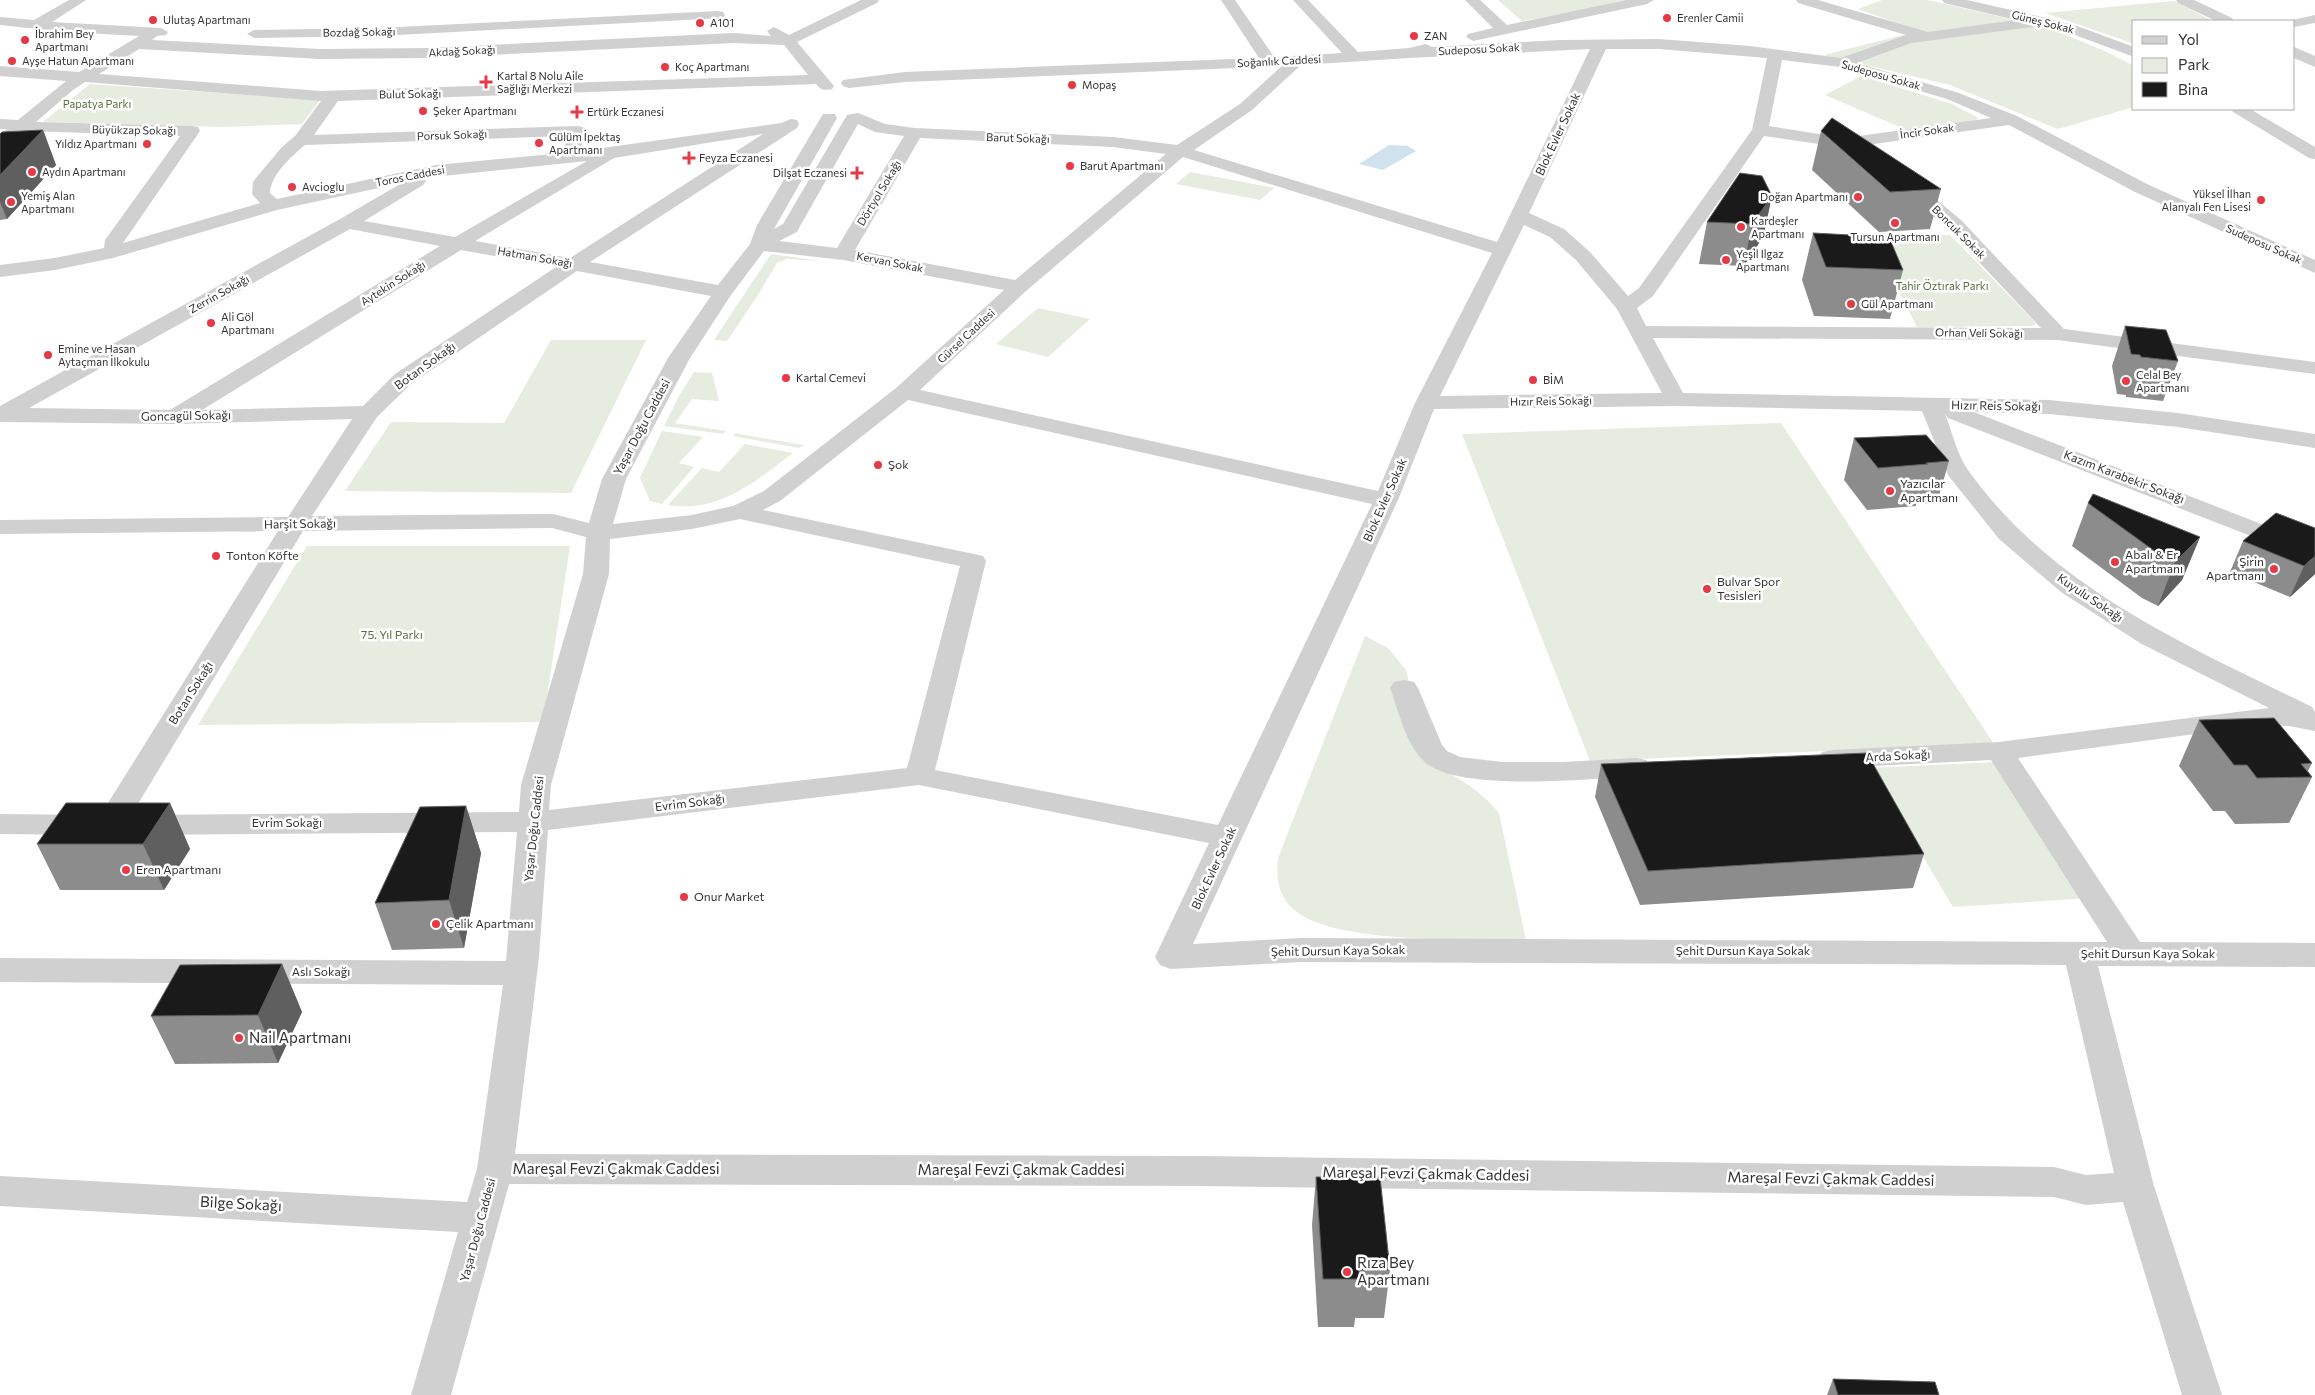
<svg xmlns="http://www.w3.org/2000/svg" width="2315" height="1395" viewBox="0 0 2315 1395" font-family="Commissioner,sans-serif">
<rect width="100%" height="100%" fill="#fff"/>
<g fill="#e6ecdf">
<polygon points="1498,0 1634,0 1638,1 1522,21"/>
<polygon points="1882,0 1928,0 2049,28 2105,51 2134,66 2134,107 2058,129 1950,85 1824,55 1919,31 1858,9"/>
<polygon points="2174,1 2213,21 2134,21 2132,43 2045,13"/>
<polygon points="1861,76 1952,104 1977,117 1977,120 1907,130 1825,95"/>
<polygon points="90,84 320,100 302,124 224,127 43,122"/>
<polygon points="1190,172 1274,188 1260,200 1176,184"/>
<polygon points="1950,235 2034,321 2036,324 2032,326 1917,327 1872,238"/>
<polygon points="771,254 821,261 787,259 777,263 756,298 727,341 714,340"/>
<polygon points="1038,308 1090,319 1048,357 996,344"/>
<polygon points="551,340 646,340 571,493 345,491 391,422 504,423"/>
<polygon points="694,372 712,373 719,401 692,399 675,423 726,431 723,434 664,426 679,396"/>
<polygon points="1781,423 1994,744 1590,761 1462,434"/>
<polygon points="662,431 703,437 679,463 694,467 662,504 650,501 640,478"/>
<polygon points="736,433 739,434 804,445 799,448 733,436"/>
<path d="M 745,444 L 793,453 C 754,482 720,513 668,505 L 702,468 L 719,472 Z"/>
<polygon points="307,546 570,546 543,722 198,725"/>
<path d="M 1365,636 L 1388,648 L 1406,670 L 1427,762 C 1454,775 1480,789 1499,813 L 1526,940 C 1472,939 1330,945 1292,908 C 1278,895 1276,876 1278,858 Z"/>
<polygon points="1997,762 2090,898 1953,907 1870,768"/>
</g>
<polygon fill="#cfe2ee" points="1389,145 1408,146 1416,151 1383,170 1359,164"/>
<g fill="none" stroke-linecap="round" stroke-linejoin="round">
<g fill="#d0d0d0" fill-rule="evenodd">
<path d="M 69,0 L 86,0 L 52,22 L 161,28 L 168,32 L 166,35 L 157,36 L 152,40 L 320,49 L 427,48 L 734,33 L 771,36 L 767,31 L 774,27 L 789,35 L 861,0 L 879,0 L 877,3 L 797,42 L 834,86 L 832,89 C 824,91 821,90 816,84 L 338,101 L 314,135 L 577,126 L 583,127 L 585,131 L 581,151 L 781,123 L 791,119 L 797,120 L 799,124 L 797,128 L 590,262 L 718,285 L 750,244 L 757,225 L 823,114 L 835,114 L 837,118 L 774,229 L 783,224 L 847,115 L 858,113 L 885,124 L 915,128 L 1113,137 L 1177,145 L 1240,104 L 1282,66 L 905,82 L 849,88 L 843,86 L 841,83 L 843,80 L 905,72 L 1259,58 L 1221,0 L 1235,0 L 1274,57 L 1342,53 L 1293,0 L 1308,0 L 1358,52 L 1409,48 L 1426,44 L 1432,47 L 1560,40 L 1659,39 L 1750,46 L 1841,58 L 1906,35 L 1798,3 L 1796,0 L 1818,0 L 1928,32 L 2016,20 L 1944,3 L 1942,0 L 1967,0 L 2042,17 L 2077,26 L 2134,47 L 2134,57 L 2067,32 L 2039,26 L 1911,43 L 1857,63 L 1959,93 L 2017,116 L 2147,184 L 2315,260 L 2315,273 L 2135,192 L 2009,125 L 1860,146 L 1863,149 L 1860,153 L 1854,154 L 1839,147 L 1764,136 L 1653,296 L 1637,308 L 1646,326 L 2041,328 L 1947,228 L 1901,188 L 1898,184 L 1901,180 L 1913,180 L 1961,220 L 2064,329 L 2315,362 L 2315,374 L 2058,340 L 1653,338 L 1683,393 L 2049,400 L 2178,413 L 2315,434 L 2315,448 L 2178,427 L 2049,414 L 1974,412 L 2315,545 L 2315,561 L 1948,418 L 1945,414 C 1952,431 1957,455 1968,470 C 2052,588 2186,645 2312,707 L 2315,712 L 2315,731 L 2289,726 L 2262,725 L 2018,758 L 2140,942 L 2315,943 L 2315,967 L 2098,966 L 2154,1186 L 2222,1395 L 2182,1395 L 2123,1202 L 2086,1205 L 2054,1197 L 1198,1186 L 509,1184 L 451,1395 L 411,1395 L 458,1232 L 0,1206 L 0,1176 L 467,1202 L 477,1169 L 503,985 L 0,982 L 0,958 L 506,961 L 517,832 L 142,835 L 131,832 L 127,825 L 131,818 L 142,815 L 519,812 L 521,785 L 583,574 L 586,537 L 552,528 L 303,531 L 121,832 L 110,835 L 98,831 L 87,835 L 0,834 L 0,814 L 87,815 L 98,819 L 278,531 L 0,534 L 0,520 L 288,517 L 352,419 L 175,424 L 0,422 L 0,406 L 340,219 L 402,183 L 277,210 L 113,258 L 55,270 L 0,277 L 0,265 L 55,258 L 104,248 L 105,240 L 180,136 L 26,131 L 6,148 L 0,149 L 0,135 L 7,129 L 0,129 L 0,119 L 18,120 L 66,81 L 0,76 L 0,66 L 79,72 L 139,36 L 65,32 L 0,25 L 0,17 L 34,20 ZM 734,43 L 784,45 L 808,75 L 321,91 L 99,74 L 139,49 L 320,59 L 427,58 ZM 1590,49 L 1497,242 L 1194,150 L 1252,110 L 1301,65 L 1409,58 ZM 1606,49 L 1659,49 L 1767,58 L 1752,130 L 1639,288 L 1628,296 L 1590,252 L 1564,229 L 1529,213 ZM 1782,60 L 1840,67 L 1947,99 L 1991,118 L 1844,138 L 1769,126 ZM 85,82 L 321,101 L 295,136 L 281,148 L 256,178 L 253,182 L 252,194 L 260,203 L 123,243 L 200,131 L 198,127 L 192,126 L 36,122 L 73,90 ZM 858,124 L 875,132 L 904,136 L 837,248 L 779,241 L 797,232 L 799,228 ZM 763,134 L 570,258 L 475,241 L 614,158 ZM 567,136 L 563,153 L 436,165 L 277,199 L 270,193 C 271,174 291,157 305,145 ZM 920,138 L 1113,147 L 1166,154 L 1015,280 L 855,250 ZM 1183,157 L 1492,253 L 1415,403 L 1378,491 L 920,390 L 1026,291 ZM 587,161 L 455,237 L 364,221 L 423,185 L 426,181 L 424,178 ZM 1524,225 L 1550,237 L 1576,260 L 1617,309 L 1662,393 L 1440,396 ZM 350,229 L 440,246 L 170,410 L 29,408 ZM 461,250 L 556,267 L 395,374 L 363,406 L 202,410 ZM 764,251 L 843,260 L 1004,290 L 896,388 L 764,491 L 733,506 L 692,515 L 613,524 L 626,479 L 690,358 L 731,295 ZM 577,271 L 711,296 L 668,358 L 602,479 L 589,523 L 553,514 L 312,516 L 377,417 L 411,384 ZM 908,400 L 1372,504 L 1218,825 L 935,770 L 986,561 L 983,556 L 974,554 L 763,510 L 780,501 ZM 1676,406 L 1922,411 L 1948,475 L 1999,539 L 2061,592 L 2140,643 L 2269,708 L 1999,742 L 1832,750 L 1822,752 L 1818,759 L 1822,766 L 1832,768 L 1991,760 L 2107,942 L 1300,938 L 1193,944 L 1398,500 L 1434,409 ZM 740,519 L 960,566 L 907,768 L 549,810 L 551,785 L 609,574 L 610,539 L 692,529 ZM 919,785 L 1209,843 L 1155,957 L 1160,965 L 1171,969 L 1300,962 L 2066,965 L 2114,1173 L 2086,1175 L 2054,1167 L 1198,1156 L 515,1154 L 539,957 L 548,830 Z"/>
<polygon points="1465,0 1480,0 1507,25 1627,0 1654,0 1647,4 1473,41 1466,37 1468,34 1493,28"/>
<polygon points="2176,0 2194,0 2232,18 2234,21 2216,21 2178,3"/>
<polygon points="718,11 723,12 725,15 723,18 378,36 254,38 247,34 254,30 378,28"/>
<polygon points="2315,15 2315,23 2294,27 2294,21 2288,21"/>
<polygon points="2294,47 2315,56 2315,67 2294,58"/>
<polygon points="2231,109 2250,109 2315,147 2315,159 2309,158 2233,112"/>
<path d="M 1404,680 L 1414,682 L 1418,688 L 1442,745 L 1447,751 L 1460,757 L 1502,762 L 1563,762 L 1636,758 L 1646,760 L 1650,767 L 1646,774 L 1636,776 C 1590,779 1461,792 1426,763 C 1406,746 1399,712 1390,688 L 1394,682 Z"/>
</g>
</g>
<g fill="#8c8c8c">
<polygon points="43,130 56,165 7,219 0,220 0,134"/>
<polygon points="1821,131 1941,189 1930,229 1879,232 1812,170"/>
<polygon points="1772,196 1763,237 1744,266 1699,264 1707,222"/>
<polygon points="1813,233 1903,270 1890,319 1814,316 1802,280"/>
<polygon points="2125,326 2178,361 2163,401 2126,397 2126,395 2117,394 2112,366"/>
<polygon points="1854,438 1949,461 1937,503 1916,504 1916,506 1867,510 1844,480"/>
<polygon points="2088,503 2200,537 2182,580 2158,606 2142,598 2072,546"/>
<polygon points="2276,513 2315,574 2290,597 2230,572 2243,541"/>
<polygon points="2199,720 2312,763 2308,771 2312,777 2289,823 2235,824 2225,811 2213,811 2179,766"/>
<polygon points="1601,764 1924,854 1913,888 1640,905 1595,797"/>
<polygon points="170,803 190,849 164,890 60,890 37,844"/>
<polygon points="466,806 481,853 464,948 392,950 375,903"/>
<polygon points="282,964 302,1012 278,1063 175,1064 151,1016"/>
<polygon points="1316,1177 1390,1270 1384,1318 1355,1318 1354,1327 1318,1327 1312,1225"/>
<polygon points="1833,1379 1939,1395 1827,1395"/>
</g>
<g fill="#5f5f5f">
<polygon points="43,130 56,165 7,219 0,202 0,175"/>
<polygon points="1772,196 1763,237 1744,266 1752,224"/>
<polygon points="2200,537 2182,580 2158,606 2175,562"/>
<polygon points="2315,556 2315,574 2290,597 2304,566"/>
<polygon points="170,803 190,849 164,890 143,844"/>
<polygon points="466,806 481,853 464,948 449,900"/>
<polygon points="282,964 302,1012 278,1063 258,1015"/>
</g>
<g fill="#1a1a1a" stroke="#5f5f5f">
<polygon points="1832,118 1941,189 1890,192 1821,131"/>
<polygon points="43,130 0,175 0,134 2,132"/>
<polygon points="1740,173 1762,176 1772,196 1752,224 1707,222"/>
<polygon points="1813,233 1889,237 1903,270 1826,267"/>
<polygon points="2125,326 2166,330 2178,361 2141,357 2140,355 2131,354"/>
<polygon points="1926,435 1949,461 1926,463 1928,464 1878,468 1854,438"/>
<polygon points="2093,494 2200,537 2175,562 2160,555 2088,503"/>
<polygon points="2276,513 2315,528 2315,556 2304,566 2243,541"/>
<polygon points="2274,718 2312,763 2301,764 2312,777 2257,778 2247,765 2234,765 2199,720"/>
<polygon points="1867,753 1924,854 1648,871 1601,764"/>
<polygon points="66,803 170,803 143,844 37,844"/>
<polygon points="466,806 449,900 375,903 420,807"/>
<polygon points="282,964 258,1015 151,1016 180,965"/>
<polygon points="1316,1177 1380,1177 1390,1270 1359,1270 1359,1279 1323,1279"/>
<polygon points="1833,1379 1935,1382 1939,1395 1838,1395"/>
</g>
<g fill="#e63946" stroke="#fff" stroke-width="2">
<circle cx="1667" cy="18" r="5"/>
<circle cx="153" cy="20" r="5"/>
<circle cx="700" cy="23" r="5"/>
<circle cx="1414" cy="36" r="5"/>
<circle cx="25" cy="40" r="5"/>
<circle cx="12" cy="61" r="5"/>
<circle cx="665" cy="67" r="5"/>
<path d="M483.5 74.5h5v5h5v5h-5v5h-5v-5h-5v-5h5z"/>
<circle cx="1072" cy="85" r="5"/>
<circle cx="423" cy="111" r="5"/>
<path d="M574.5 104.5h5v5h5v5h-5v5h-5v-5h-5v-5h5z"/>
<circle cx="539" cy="143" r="5"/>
<circle cx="147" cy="144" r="5"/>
<path d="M686.5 150.5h5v5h5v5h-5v5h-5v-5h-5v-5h5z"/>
<circle cx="1070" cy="166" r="5"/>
<circle cx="32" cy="172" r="5"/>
<path d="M854.5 165.5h5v5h5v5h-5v5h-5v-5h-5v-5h5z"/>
<circle cx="292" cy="187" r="5"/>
<circle cx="1858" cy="197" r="5"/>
<circle cx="2261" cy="200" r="5"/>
<circle cx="11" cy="202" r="5"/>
<circle cx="1895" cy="223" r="5"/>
<circle cx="1741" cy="227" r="5"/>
<circle cx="1726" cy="260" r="5"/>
<circle cx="1851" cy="304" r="5"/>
<circle cx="211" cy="323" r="5"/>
<circle cx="48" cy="355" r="5"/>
<circle cx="786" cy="378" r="5"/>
<circle cx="1533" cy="380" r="5"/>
<circle cx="2126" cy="381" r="5"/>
<circle cx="878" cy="465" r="5"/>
<circle cx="1890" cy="491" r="5"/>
<circle cx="216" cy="556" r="5"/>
<circle cx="2115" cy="562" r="5"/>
<circle cx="2274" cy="569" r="5"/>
<circle cx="1707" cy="589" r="5"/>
<circle cx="126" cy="870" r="5"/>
<circle cx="684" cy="897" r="5"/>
<circle cx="436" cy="924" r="5"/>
<circle cx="239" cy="1038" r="5"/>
<circle cx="1347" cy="1272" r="5"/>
</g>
<g text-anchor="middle" stroke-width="5" stroke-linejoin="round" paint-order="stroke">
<g font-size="11" fill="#333" stroke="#fff" text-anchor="start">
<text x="1677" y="22">Erenler Camii</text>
<text x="163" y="24">Ulutaş Apartmanı</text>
<text x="710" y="27">A101</text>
<text x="35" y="38">İbrahim Bey<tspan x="35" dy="13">Apartmanı</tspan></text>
<text x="1424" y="40">ZAN</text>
<text x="22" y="65">Ayşe Hatun Apartmanı</text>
<text x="675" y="71">Koç Apartmanı</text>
<text x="497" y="80">Kartal 8 Nolu Aile<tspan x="497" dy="13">Sağlığı Merkezi</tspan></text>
<text x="1082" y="89">Mopaş</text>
<text x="433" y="115">Şeker Apartmanı</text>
<text x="587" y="116">Ertürk Eczanesi</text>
<text x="549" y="141">Gülüm İpektaş<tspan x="549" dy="13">Apartmanı</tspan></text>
<text x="137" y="148" text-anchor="end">Yıldız Apartmanı</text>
<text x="699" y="162">Feyza Eczanesi</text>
<text x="1080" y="170">Barut Apartmanı</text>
<text x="42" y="176">Aydın Apartmanı</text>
<text x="847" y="177" text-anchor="end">Dilşat Eczanesi</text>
<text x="302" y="191">Avcioglu</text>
<text x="2251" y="198" text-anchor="end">Yüksel İlhan<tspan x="2251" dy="13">Alanyalı Fen Lisesi</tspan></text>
<text x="21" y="200">Yemiş Alan<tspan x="21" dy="13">Apartmanı</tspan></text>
<text x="1848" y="201" text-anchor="end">Doğan Apartmanı</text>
<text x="1751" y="225">Kardeşler<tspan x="1751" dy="13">Apartmanı</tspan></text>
<text x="1895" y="241" text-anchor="middle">Tursun Apartmanı</text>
<text x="1736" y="258">Yeşil Ilgaz<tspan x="1736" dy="13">Apartmanı</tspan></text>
<text x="1861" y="308">Gül Apartmanı</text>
<text x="221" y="321">Ali Göl<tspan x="221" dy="13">Apartmanı</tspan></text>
<text x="58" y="353">Emine ve Hasan<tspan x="58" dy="13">Aytaçman İlkokulu</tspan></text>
<text x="2136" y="379">Celal Bey<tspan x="2136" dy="13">Apartmanı</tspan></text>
<text x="796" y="382">Kartal Cemevi</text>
<text x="1543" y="384">BİM</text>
</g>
<g font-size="11" fill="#333" stroke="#fff">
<text transform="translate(2043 22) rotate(14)" y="4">Güneş Sokak</text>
<text transform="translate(359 32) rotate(-1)" y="4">Bozdağ Sokağı</text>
<text transform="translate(1479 49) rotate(-3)" y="4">Sudeposu Sokak</text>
<text transform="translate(462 51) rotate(-3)" y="4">Akdağ Sokağı</text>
<text transform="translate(1279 61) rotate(-3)" y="4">Soğanlık Caddesi</text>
<text transform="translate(1881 75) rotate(16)" y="4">Sudeposu Sokak</text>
<text transform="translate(410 94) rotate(-1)" y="4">Bulut Sokağı</text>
<text transform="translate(134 130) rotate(1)" y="4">Büyükzap Sokağı</text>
<text transform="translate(1927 131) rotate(-8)" y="4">İncir Sokak</text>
<text transform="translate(452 135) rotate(-2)" y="4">Porsuk Sokağı</text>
<text transform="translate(1018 138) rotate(2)" y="4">Barut Sokağı</text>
<text transform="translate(410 176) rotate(-11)" y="4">Toros Caddesi</text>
<text transform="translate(879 193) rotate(-59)" y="4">Dörtyol Sokağı</text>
<text transform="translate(1959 232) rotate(45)" y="4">Boncuk Sokak</text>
<text transform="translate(2264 244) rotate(24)" y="4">Sudeposu Sokak</text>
<text transform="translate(535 257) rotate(10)" y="4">Hatman Sokağı</text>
<text transform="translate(890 262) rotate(11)" y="4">Kervan Sokak</text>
<text transform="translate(393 283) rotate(-32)" y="4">Aytekin Sokağı</text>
<text transform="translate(219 294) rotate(-29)" y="4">Zerrin Sokağı</text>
<text transform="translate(1979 333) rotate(1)" y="4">Orhan Veli Sokağı</text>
<text transform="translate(966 336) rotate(-43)" y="4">Gürsel Caddesi</text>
<text transform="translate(1551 401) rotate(-1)" y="4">Hızır Reis Sokağı</text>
</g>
<g font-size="11" fill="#56703f" stroke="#fff">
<text x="97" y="108">Papatya Parkı</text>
<text x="1942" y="290">Tahir Öztırak Parkı</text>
</g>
<g font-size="12" fill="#333" stroke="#fff">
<text transform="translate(1558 134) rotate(-65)" y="4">Blok Evler Sokak</text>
<text transform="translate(425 366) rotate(-36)" y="4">Botan Sokağı</text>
<text transform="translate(1996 406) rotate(1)" y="4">Hızır Reis Sokağı</text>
<text transform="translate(186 416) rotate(-1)" y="4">Goncagül Sokağı</text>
<text transform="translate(642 427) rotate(-62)" y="4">Yaşar Doğu Caddesi</text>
<text transform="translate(2124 477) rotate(21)" y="4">Kazım Karabekir Sokağı</text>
<text transform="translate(1385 500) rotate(-66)" y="4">Blok Evler Sokak</text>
<text transform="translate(300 524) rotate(-1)" y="4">Harşit Sokağı</text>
<text transform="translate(2090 598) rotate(34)" y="4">Kuyulu Sokağı</text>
<text transform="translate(191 693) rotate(-58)" y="4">Botan Sokağı</text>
<text transform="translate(1898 756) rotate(-3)" y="4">Arda Sokağı</text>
<text transform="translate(690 803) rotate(-7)" y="4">Evrim Sokağı</text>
<text x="287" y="827">Evrim Sokağı</text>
<text transform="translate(534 829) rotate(-84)" y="4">Yaşar Doğu Caddesi</text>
<text transform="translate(1214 868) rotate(-65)" y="4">Blok Evler Sokak</text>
<text transform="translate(1338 951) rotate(-1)" y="4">Şehit Dursun Kaya Sokak</text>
<text x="1743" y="955">Şehit Dursun Kaya Sokak</text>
<text x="2148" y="958">Şehit Dursun Kaya Sokak</text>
<text x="321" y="976">Aslı Sokağı</text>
<text transform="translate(478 1230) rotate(-75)" y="4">Yaşar Doğu Caddesi</text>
</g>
<g font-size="12" fill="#333" stroke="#fff" text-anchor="start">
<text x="888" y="469">Şok</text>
<text x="1900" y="488">Yazıcılar<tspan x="1900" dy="14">Apartmanı</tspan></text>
<text x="2125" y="559">Abalı &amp; Er<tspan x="2125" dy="14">Apartmanı</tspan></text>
<text x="226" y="560">Tonton Köfte</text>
<text x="2264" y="566" text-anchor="end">Şirin<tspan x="2264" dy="14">Apartmanı</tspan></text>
<text x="1717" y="586">Bulvar Spor<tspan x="1717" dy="14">Tesisleri</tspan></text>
<text x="136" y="874">Eren Apartmanı</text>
<text x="694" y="901">Onur Market</text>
<text x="446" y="928">Çelik Apartmanı</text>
</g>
<g font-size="12" fill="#56703f" stroke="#fff">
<text x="392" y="639">75. Yıl Parkı</text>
</g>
<g font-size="15" fill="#333" stroke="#fff" text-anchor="start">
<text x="249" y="1043">Nail Apartmanı</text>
<text x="1357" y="1268">Rıza Bey<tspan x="1357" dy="17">Apartmanı</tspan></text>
</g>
<g font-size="15" fill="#333" stroke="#fff">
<text x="616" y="1174">Mareşal Fevzi Çakmak Caddesi</text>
<text x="1021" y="1175">Mareşal Fevzi Çakmak Caddesi</text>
<text transform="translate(1426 1174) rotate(1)" y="5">Mareşal Fevzi Çakmak Caddesi</text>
<text transform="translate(1831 1179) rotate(1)" y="5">Mareşal Fevzi Çakmak Caddesi</text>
<text transform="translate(241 1204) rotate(3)" y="5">Bilge Sokağı</text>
</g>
</g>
<rect x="2132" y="20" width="162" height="90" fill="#ffffff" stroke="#adadad"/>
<rect x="2142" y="36" width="25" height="8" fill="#d0d0d0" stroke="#adadad"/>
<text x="2178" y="45" font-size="15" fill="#333333">Yol</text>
<rect x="2142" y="58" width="25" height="15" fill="#e6ecdf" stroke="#adadad"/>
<text x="2178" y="70" font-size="15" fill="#333333">Park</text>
<rect x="2142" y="82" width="25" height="15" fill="#1a1a1a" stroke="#adadad"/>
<text x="2178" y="95" font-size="15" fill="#333333">Bina</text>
</svg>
